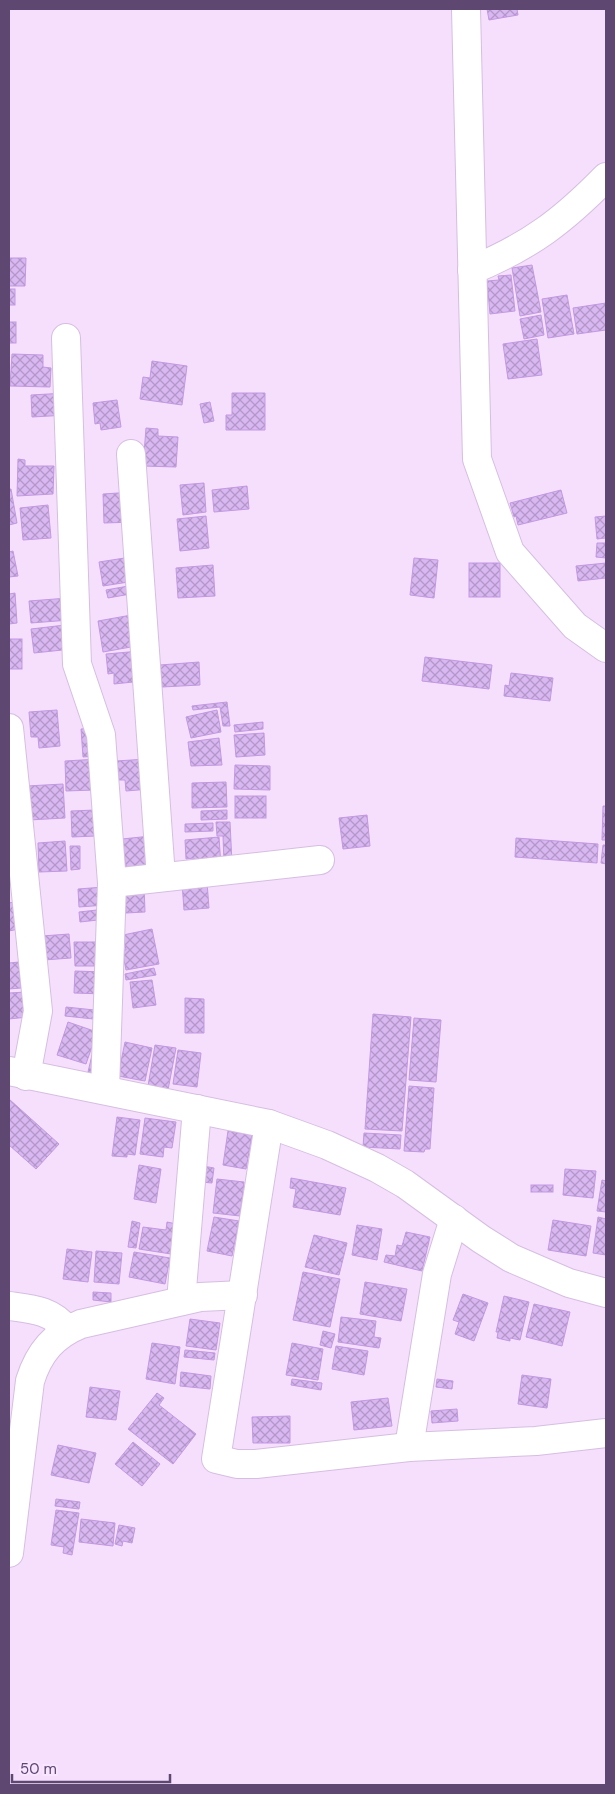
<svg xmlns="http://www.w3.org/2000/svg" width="615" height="1794" viewBox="0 0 615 1794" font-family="'DM Sans',sans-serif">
<defs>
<pattern id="building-cross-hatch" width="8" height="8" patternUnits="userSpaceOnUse" patternTransform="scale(1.25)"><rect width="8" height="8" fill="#d9b7f1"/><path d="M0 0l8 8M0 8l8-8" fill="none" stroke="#b397c8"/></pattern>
</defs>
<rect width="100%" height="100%" fill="#f6dffc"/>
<g fill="url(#building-cross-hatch)" stroke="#c298e3">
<polygon points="487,9 517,9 518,15 489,20"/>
<polygon points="9,258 26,258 25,286 9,286"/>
<polygon points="532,265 541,312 520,316 512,268"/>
<polygon points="511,275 515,311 490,314 487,281 499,280 498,276"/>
<rect x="9" y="289" width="6" height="16"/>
<polygon points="567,295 574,334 548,338 542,299"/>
<polygon points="606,303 606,330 577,334 573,308"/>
<polygon points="541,315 544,335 524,339 520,319"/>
<rect x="9" y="322" width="7" height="21"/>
<polygon points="537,339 542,375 508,379 503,344"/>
<polygon points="12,354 43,355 43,367 51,368 50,387 10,386"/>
<polygon points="152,361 187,366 182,405 140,399 143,377 150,378"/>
<polygon points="66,393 67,415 32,417 31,395"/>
<polygon points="232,393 265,393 265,430 226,430 226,415 232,415"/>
<polygon points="117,400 121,427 101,430 100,423 95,424 93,403"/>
<polygon points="210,402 214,421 204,423 200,404"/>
<polygon points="146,428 158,429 158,436 178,437 176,467 143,466"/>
<polygon points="18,459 25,460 25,466 54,466 53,494 17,496"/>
<polygon points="204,483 206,512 183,515 180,485"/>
<polygon points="247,486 249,509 214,512 212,490"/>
<polygon points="9,489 11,489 17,523 9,525"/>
<polygon points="561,490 567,513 518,525 516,516 514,517 510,503"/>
<polygon points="133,492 135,522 104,523 103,494"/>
<polygon points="48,505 51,538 23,540 20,508"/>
<polygon points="206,516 209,548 180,551 177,519"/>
<polygon points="606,516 606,538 597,539 595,517"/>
<polygon points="597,543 606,543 606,558 596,557"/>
<polygon points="13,551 18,576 9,577 9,552"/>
<polygon points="131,557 135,581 103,586 99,562"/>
<polygon points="414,558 438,560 434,598 410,595"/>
<rect x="469" y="563" width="31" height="34"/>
<polygon points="606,563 606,578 578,581 576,566"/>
<polygon points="213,565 215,596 178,598 176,568"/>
<polygon points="134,585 136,593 108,598 106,590"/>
<polygon points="15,593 17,623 9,624 9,594"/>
<polygon points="68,598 70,620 31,623 29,601"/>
<polygon points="137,614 142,645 103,652 98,621"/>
<polygon points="65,625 72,649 34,653 31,629"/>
<rect x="9" y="639" width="13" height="30"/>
<polygon points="140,651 143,681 114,684 114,673 108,674 106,654"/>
<polygon points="425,657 492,665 489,689 422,681"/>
<polygon points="199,662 200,685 162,687 160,665"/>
<polygon points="511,673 553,678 550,701 504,696 505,685 509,686"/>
<polygon points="227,702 230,726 223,726 220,707 193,710 192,706"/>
<polygon points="57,710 60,746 39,748 38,737 31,737 29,712"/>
<polygon points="217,710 221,732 191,738 186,717"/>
<polygon points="263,722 263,729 235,732 234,725"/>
<polygon points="97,728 98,756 83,757 81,729"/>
<polygon points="264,733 265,755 236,757 234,735"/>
<polygon points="219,738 222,765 191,766 188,742"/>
<polygon points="99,759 94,790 66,791 65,761"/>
<polygon points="147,759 150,789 126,791 125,780 117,780 116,761"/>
<polygon points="235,765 270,766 270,790 234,789"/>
<polygon points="226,782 227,807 192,808 192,783"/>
<polygon points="63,784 65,818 29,820 27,786"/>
<rect x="235" y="796" width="31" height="22"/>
<polygon points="603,806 606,806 606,840 602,840"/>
<polygon points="95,810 96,836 72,837 71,811"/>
<polygon points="227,810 227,819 201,820 201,811"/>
<polygon points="367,815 370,846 343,849 339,818"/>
<polygon points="216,822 230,822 232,863 224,864 223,836 217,836"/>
<polygon points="213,823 213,831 185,832 185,824"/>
<polygon points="151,836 154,865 126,868 122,839"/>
<polygon points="219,837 221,866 195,868 194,858 186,859 185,840"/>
<polygon points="516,838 598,844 597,863 515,857"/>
<polygon points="65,841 67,871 39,872 38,843"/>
<polygon points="603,845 606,845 606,864 601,863"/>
<polygon points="70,846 80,846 80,869 71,870"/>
<polygon points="207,882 209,908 184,910 182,883"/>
<polygon points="144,886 145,912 126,913 124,887"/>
<polygon points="104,887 106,905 79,907 78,889"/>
<polygon points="19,901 24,928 9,931 9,903"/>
<polygon points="106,909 107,919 80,922 79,912"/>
<polygon points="152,929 159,964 126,970 122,950 126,950 123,935"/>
<polygon points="69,934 71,958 44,960 42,936"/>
<polygon points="74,942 106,942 106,966 75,966"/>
<polygon points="19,962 21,988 9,989 9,963"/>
<polygon points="154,968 156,975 126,980 125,974"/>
<polygon points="75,971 105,972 104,994 74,993"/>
<polygon points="152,980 156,1005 133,1008 130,982"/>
<polygon points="26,992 28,1017 9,1019 9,993"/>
<polygon points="185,998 204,999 204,1033 185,1033"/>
<polygon points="66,1007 104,1011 103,1020 65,1016"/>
<polygon points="373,1014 411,1017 402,1131 365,1129"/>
<polygon points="414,1018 441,1020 436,1082 409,1080"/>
<polygon points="68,1022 97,1032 86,1064 57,1055"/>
<polygon points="125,1042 152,1048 145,1081 118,1076"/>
<polygon points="155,1045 176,1048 168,1090 148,1086"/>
<polygon points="178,1050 201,1053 197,1087 173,1084"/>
<polygon points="92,1055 102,1057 98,1074 88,1072"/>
<polygon points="409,1086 434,1088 430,1149 425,1149 424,1152 404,1151"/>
<polygon points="9,1099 59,1144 36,1169 9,1145"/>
<polygon points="117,1117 140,1120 135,1155 127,1154 127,1157 112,1156"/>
<polygon points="145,1118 176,1122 172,1148 164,1147 163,1157 140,1154"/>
<polygon points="228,1131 252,1135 246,1169 223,1165"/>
<polygon points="364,1133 401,1135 400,1149 363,1147"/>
<polygon points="139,1165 161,1169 156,1203 134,1199"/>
<polygon points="203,1166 214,1168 212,1183 201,1182"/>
<polygon points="565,1169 596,1171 593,1198 563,1195"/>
<polygon points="291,1178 346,1188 340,1215 293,1207 296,1189 290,1188"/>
<polygon points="217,1179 244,1182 240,1216 213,1213"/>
<polygon points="602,1180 606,1181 606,1212 597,1211"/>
<rect x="531" y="1185" width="22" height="7"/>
<polygon points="214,1217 239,1221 232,1256 207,1251"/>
<polygon points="598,1217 606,1219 606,1255 593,1253"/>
<polygon points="553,1220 591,1226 586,1256 548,1250"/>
<polygon points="132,1221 140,1223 136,1248 128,1247"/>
<polygon points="167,1222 181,1225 171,1254 139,1249 143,1227 166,1230"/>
<polygon points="357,1225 382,1229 377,1260 352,1255"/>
<polygon points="406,1232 430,1237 422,1271 384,1262 386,1255 395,1256 397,1245 402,1246"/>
<polygon points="314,1235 347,1243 339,1275 305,1267"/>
<polygon points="67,1249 92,1252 88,1282 63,1279"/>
<polygon points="96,1251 122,1253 119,1284 94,1282"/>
<polygon points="134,1252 170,1258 165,1284 129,1277"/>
<polygon points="303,1272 340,1279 330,1327 293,1320"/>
<polygon points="365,1282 407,1289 401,1321 360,1314"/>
<polygon points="93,1292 111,1293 111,1302 93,1300"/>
<polygon points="463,1294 488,1303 474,1341 455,1334 459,1322 453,1320"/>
<polygon points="504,1296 529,1302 520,1340 510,1338 510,1341 497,1338 498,1332 496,1332"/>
<polygon points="534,1304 570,1312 562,1346 526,1337"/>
<polygon points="341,1317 376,1321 374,1337 381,1338 379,1348 338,1342"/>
<polygon points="190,1319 220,1323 216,1350 186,1346"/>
<polygon points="323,1331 335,1334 331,1348 320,1345"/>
<polygon points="152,1343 180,1347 175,1384 146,1379"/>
<polygon points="292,1343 323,1349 318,1380 286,1375"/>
<polygon points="336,1346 368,1351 364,1375 332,1369"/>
<polygon points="185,1350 215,1353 214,1360 184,1357"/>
<polygon points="181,1372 211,1376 210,1389 180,1386"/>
<polygon points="522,1375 551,1379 547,1408 518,1404"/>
<polygon points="292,1379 322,1383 321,1390 291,1385"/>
<polygon points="437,1379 453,1381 452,1389 436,1387"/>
<polygon points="90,1387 120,1391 116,1420 86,1417"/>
<polygon points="157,1393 164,1398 159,1405 196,1434 173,1464 128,1429"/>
<polygon points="388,1398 392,1426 354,1430 351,1402"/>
<polygon points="457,1409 458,1421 432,1423 431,1411"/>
<polygon points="290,1416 290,1443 253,1443 252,1417"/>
<polygon points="133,1442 160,1464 142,1486 115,1464"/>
<polygon points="58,1445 96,1453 89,1483 51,1475"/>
<polygon points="56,1499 80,1502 79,1509 55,1506"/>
<polygon points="56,1510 79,1513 72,1555 63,1553 64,1547 51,1545"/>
<polygon points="81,1519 115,1523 113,1546 79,1542"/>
<polygon points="119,1525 135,1528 132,1543 123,1541 122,1546 115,1544"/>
</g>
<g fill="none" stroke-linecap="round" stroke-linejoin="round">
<g stroke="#d6bee1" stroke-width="30">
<g id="minor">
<polyline points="466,9 477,459 510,552 575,626 606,648"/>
<path d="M 472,270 C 530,246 563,221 606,177"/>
<polyline points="66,338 77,664 101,735 112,883 105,1090"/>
<polyline points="131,454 161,877"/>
<polyline points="9,728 38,1011 26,1076"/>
<polyline points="112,883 320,860"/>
<polyline points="9,1071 269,1124 327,1145 377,1168 405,1184 481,1239 511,1258 569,1283 606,1293"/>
<polyline points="269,1124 216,1459 237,1464 256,1464 409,1447 536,1441 606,1433"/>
<polyline points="181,1301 197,1109"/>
<path d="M 9,1306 C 32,1309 52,1310 67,1330"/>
<polyline points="409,1447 437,1274 454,1219"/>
<path d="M 9,1553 L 30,1381 C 39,1352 54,1335 81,1324 L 200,1297 L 243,1295"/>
</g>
</g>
<use href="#minor" stroke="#fff" stroke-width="28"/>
</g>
<rect width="615" height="1794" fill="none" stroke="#5e4771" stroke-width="20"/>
<path d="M12 1774v8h158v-8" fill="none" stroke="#5e4771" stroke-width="2.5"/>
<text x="20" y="1774" font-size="15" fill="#5e4771" stroke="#f9e5ff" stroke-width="4" paint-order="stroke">50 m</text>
</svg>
